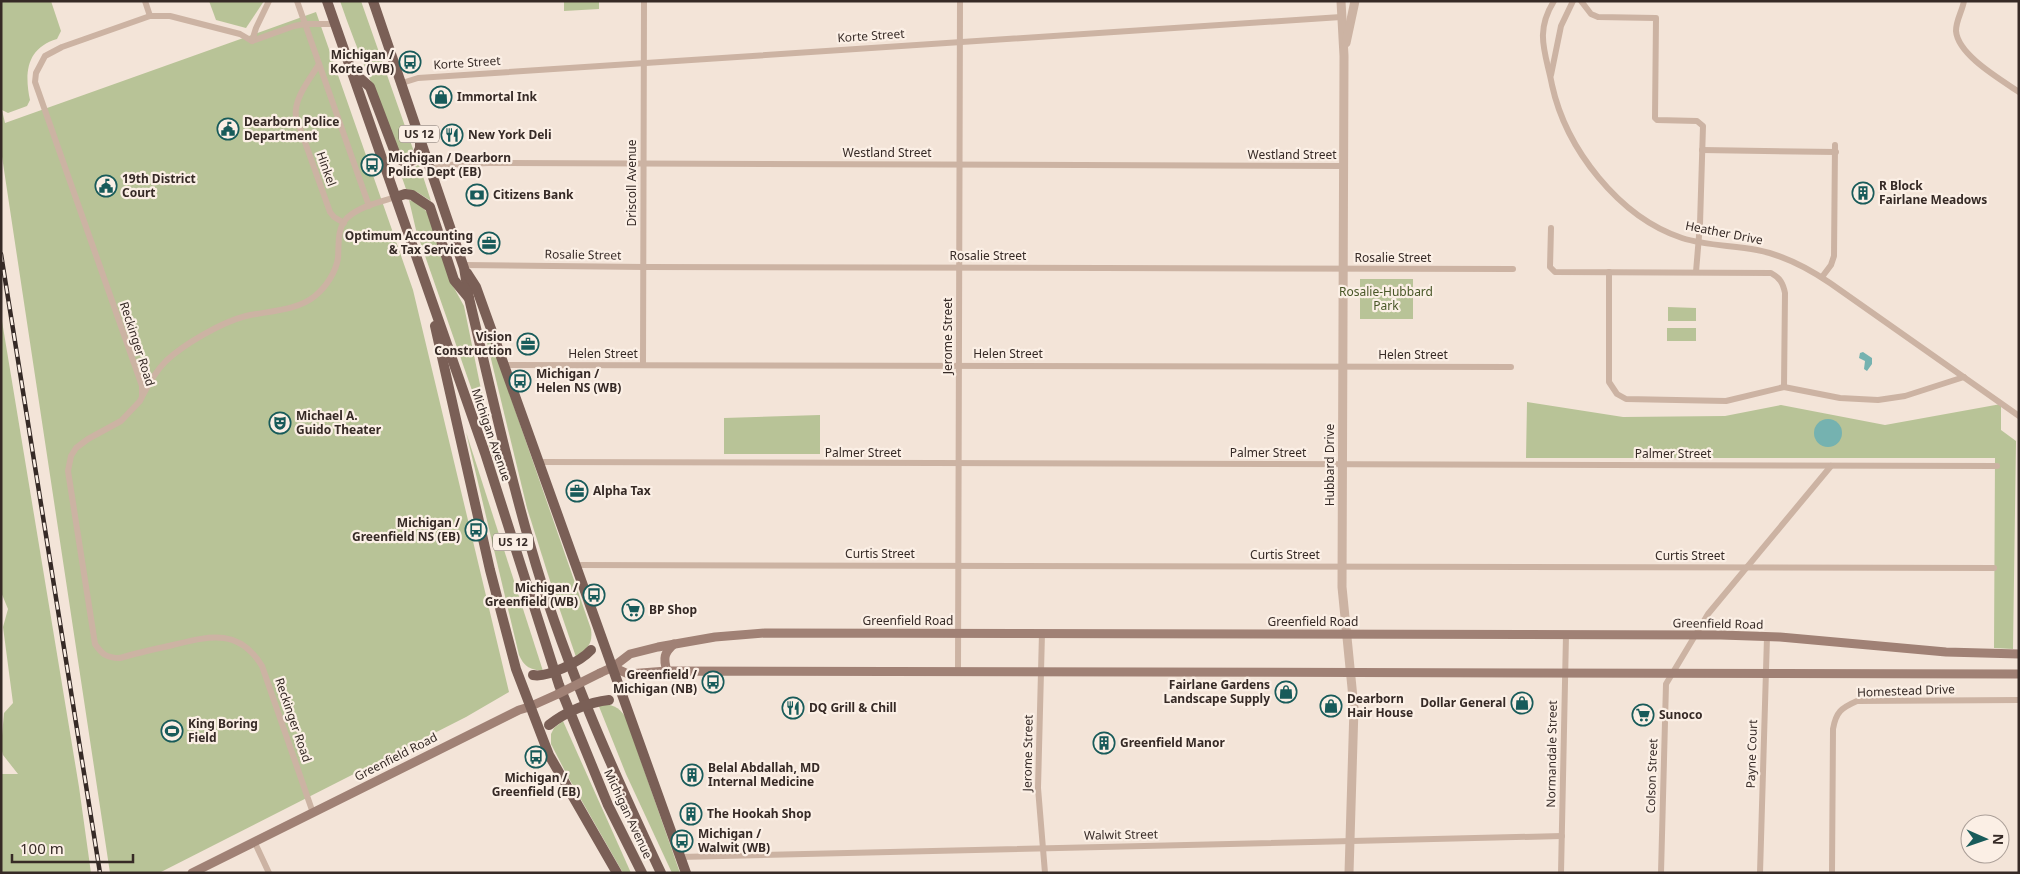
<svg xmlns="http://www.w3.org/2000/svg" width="2020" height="874" viewBox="0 0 2020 874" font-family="'Noto Sans',sans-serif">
<rect width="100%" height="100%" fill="#f3e4d8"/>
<g fill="#b8c397">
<path d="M 1,1 L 51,1 L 61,31 L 57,39 C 27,48 24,72 30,100 L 27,106 L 8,113 L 2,110 L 5,123 L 316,12 L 413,290 L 509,692 L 466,717 L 159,873 L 110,873 L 1,150 Z"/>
<polygon points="209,1 264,1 246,28 216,20"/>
<path d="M 340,1 L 361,1 L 413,149 L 412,153 L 409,157 L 401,157 C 381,104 358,54 340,1 Z"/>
<polygon points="564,1 599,1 599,9 564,11"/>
<polygon points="418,165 420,167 431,201 417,192 406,189 399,169 412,169"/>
<polygon points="409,200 418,203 428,213 453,286 464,306 485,409 499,464 495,465 475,399 416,230"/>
<rect x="1360" y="279" width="53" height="40"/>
<polygon points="1668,307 1696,308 1696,321 1668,321"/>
<polygon points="1,315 79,787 91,873 1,873 1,774 18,774 3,755 1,747 4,713 13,703 3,627 8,609 1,592"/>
<rect x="1667" y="328" width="29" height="13"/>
<path d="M 487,329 L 591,629 C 593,644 588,648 576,657 L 551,584 L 527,508 L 484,330 Z"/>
<polygon points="1527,402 1623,417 1725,416 1781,405 1885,425 2001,404 2001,430 2016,441 2013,649 1994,648 1995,458 1526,458"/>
<polygon points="820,415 820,454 724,454 724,418"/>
<path d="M 466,432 L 543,671 C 530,669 525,668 519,655 Z"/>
<path d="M 598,704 C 611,704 619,706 626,718 L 680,873 L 672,873 L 626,774 Z"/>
<polygon points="563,721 631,873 623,873 567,775 551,744 551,734 554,728"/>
</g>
<g fill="#75b2b0">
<polygon points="1863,352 1872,358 1872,364 1867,371 1864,369 1865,361 1859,358 1860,353"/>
<circle cx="1828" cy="433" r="14"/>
</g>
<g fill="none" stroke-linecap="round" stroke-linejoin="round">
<g stroke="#ccb3a3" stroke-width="6">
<polyline points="145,1 150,16"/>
<polyline points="297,1 369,206"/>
<path d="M 1554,1 C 1534,33 1546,53 1552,85 C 1566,149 1619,217 1682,238 C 1707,246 1732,245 1757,250 C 1783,255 1808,268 1830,283 L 2019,416"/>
<polyline points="1581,1 1591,14 1598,17 1656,18 1655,118 1657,120 1697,121 1703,126 1700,224 1696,272"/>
<path d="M 1964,1 C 1962,12 1956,20 1956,31 C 1958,55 2000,79 2019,92"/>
<path d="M 252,41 L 240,34 L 170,16 L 150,16 L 62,47 L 45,56 L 36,73 L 35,82 L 142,386 L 142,397 L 140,401 L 121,421 L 88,439 L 76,448 L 71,456 L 68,471 L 95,644 C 102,654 106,658 120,658 C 137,653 155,649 173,645 C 210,636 239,628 262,666 L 313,813"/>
<polyline points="252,41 294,26 305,24 335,24"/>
<polyline points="252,41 256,28 269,1"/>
<path d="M 319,64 C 310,79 293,99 296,117 L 330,212 L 334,217 L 344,223"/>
<polyline points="1551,75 1561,26 1573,1"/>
<polyline points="402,83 418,78 1341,17"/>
<polyline points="1702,150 1836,152"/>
<polyline points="431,169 447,165 488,163 1343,166"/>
<path d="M 1551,228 L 1550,267 L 1555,272 L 1771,273 C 1780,278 1783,283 1785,293 L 1784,387"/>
<polyline points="463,265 644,267 1513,269"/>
<polyline points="1609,272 1609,382 1617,394 1626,399 1726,401 1784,387 1840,398 1878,400 1905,396 1964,377"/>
<polyline points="1822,277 1831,265 1834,256 1835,145"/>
<polyline points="505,365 1511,367"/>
<polyline points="643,365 644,1"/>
<path d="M 143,395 C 149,383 156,371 166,361 C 184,344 222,322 246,316 C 267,311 297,311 315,296 C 326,287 336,272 338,258 C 339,244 337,228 347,218 C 360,206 380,202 396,197"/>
<polyline points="539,462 1997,466"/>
<polyline points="575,565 1994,568"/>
<polyline points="1042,633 1038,788 1045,873"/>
<polyline points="958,672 960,1"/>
<polyline points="255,843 269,873"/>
<polyline points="680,857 1562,836"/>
<polyline points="1561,873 1566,635"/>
<polyline points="1661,873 1666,684 1708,614 1831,466"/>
<polyline points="1760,873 1767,637"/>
<path d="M 1832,873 L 1833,729 C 1836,712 1841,708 1857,701 L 2019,700"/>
</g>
<g stroke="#ccb3a3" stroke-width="9">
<polyline points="1341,1 1344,56 1342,587 1354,708 1349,873"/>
<polyline points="1346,43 1355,1"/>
</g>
<g stroke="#a08175" stroke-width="9">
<polyline points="613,667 628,674 667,671 2019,674"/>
<path d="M 667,671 C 663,658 664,653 674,644"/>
<polyline points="600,673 613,667 630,654 658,647 715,637 765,633 1721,635 1780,637 1946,652 2019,654"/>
<polyline points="192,873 519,710 529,707 558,694"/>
</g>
<g stroke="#7a5f56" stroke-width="10">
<polyline points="327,1 485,453 559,685 608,805 642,873"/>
<path d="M 373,1 L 464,268 L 469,298 C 490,387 510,477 536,565 C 568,671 614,773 661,873"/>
<polyline points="353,72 370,87 397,158 407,163 415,159 420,148 420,139"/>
<polyline points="396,197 405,194 412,195 430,207 454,280 468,297"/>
<polyline points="467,273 476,287 686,873"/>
<polyline points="435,326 490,570 516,669 549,755 617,873"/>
</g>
<g stroke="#362a26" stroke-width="4.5">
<polyline id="rail" points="1,254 100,873"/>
</g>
<use href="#rail" stroke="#fbefe5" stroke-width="2.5" stroke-dasharray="8" stroke-linecap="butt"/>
<polyline stroke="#a08175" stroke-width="9" points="558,694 600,673"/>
<g stroke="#7a5f56" stroke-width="10">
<path d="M 533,675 C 548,678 581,661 591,650"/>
<path d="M 549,725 C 565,712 589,702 609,700"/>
</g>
</g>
<defs>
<g id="bus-ring" transform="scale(1.125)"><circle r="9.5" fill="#fbefe5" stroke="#185b5a" stroke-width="1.5"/><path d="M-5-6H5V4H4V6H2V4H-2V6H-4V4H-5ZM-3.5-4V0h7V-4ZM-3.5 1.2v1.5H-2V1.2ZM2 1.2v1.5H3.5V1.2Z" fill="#185b5a"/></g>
<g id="shop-ring" transform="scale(1.125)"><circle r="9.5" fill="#fbefe5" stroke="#185b5a" stroke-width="1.5"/><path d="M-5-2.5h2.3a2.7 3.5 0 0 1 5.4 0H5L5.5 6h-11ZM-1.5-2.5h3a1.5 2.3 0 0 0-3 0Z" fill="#185b5a"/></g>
<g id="civic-ring" transform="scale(1.125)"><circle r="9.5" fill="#fbefe5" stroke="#185b5a" stroke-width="1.5"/><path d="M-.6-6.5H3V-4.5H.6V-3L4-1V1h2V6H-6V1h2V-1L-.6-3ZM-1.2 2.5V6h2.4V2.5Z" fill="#185b5a"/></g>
<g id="restaurant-ring" transform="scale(1.125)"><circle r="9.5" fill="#fbefe5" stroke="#185b5a" stroke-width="1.5"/><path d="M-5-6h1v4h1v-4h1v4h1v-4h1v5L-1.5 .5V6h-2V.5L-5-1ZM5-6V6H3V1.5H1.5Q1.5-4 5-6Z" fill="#185b5a"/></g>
<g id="building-ring" transform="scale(1.125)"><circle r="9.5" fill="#fbefe5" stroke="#185b5a" stroke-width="1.5"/><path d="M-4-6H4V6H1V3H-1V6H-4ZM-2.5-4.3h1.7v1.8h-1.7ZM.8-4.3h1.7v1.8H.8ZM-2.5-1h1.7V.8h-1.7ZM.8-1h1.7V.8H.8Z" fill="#185b5a"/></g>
<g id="bank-ring" transform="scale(1.125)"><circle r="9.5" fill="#fbefe5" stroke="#185b5a" stroke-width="1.5"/><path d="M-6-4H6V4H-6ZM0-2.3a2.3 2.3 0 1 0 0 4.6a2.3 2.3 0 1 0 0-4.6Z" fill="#185b5a"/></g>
<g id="office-ring" transform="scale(1.125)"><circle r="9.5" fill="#fbefe5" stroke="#185b5a" stroke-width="1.5"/><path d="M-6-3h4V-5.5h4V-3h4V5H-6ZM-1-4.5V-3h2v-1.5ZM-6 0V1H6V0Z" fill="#185b5a"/></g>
<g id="theatre-ring" transform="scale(1.125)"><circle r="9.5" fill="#fbefe5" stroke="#185b5a" stroke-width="1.5"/><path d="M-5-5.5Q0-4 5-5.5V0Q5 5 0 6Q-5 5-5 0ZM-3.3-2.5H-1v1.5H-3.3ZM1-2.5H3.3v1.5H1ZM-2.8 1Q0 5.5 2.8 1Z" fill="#185b5a"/></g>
<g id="supermarket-ring" transform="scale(1.125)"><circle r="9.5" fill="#fbefe5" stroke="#185b5a" stroke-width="1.5"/><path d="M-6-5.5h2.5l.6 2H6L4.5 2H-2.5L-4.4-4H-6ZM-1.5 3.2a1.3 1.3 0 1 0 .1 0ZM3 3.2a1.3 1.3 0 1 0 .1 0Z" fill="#185b5a"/></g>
<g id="stadium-ring" transform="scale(1.125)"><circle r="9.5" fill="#fbefe5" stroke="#185b5a" stroke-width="1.5"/><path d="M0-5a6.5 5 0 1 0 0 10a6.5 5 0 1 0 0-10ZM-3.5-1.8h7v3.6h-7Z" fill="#185b5a"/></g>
</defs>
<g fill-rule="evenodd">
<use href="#bus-ring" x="410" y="62"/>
<use href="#shop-ring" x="441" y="97"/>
<use href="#civic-ring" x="228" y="129"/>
<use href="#restaurant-ring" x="452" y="135"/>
<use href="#bus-ring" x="372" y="165"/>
<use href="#civic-ring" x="106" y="186"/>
<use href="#building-ring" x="1863" y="193"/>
<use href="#bank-ring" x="477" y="195"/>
<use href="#office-ring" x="489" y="243"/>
<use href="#office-ring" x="528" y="344"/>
<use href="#bus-ring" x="520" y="381"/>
<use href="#theatre-ring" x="280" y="423"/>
<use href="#office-ring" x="577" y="491"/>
<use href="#bus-ring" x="476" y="530"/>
<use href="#bus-ring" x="594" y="595"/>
<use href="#supermarket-ring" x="633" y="610"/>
<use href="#bus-ring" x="713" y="682"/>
<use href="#shop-ring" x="1286" y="692"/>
<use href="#shop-ring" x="1522" y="703"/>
<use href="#shop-ring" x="1331" y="706"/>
<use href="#restaurant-ring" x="793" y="708"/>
<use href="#supermarket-ring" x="1643" y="715"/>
<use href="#stadium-ring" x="172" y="731"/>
<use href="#building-ring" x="1104" y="743"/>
<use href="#bus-ring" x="536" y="757"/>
<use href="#building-ring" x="692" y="775"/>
<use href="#building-ring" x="691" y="814"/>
<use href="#bus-ring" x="682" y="841"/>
</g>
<g text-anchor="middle" stroke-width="4.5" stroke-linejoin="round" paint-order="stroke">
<g fill="#fbefe5" stroke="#71655f" stroke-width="1">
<rect x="399" y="125.5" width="40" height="17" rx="4"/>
<rect x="493" y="533.5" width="40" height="17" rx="4"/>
</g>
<g font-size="11" font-weight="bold" fill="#362a26">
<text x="419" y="138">US 12</text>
<text x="513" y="546">US 12</text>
</g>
<g font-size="12" fill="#362a26" stroke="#fbefe5">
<text transform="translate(871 36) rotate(-4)" y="4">Korte Street</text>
<text transform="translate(467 63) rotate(-4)" y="4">Korte Street</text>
<text x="887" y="157">Westland Street</text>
<text x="1292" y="159">Westland Street</text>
<text transform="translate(326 169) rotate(70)" y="4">Hinkel</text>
<text transform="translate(632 183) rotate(-90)" y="4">Driscoll Avenue</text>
<text transform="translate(1724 233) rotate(11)" y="4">Heather Drive</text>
<text transform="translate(583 255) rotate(1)" y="4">Rosalie Street</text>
<text x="988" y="260">Rosalie Street</text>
<text x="1393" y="262">Rosalie Street</text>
<text transform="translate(948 336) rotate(-90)" y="4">Jerome Street</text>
<text transform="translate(137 344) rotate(72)" y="4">Reckinger Road</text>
<text x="603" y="358">Helen Street</text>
<text x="1008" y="358">Helen Street</text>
<text x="1413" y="359">Helen Street</text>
<text transform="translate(491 435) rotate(71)" y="4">Michigan Avenue</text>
<text x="863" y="457">Palmer Street</text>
<text x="1268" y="457">Palmer Street</text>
<text x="1673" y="458">Palmer Street</text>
<text transform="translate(1330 465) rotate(-90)" y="4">Hubbard Drive</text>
<text x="880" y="558">Curtis Street</text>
<text x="1285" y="559">Curtis Street</text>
<text x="1690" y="560">Curtis Street</text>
<text x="908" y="625">Greenfield Road</text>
<text x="1313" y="626">Greenfield Road</text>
<text transform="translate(1718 624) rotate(1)" y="4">Greenfield Road</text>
<text transform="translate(1906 691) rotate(-2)" y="4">Homestead Drive</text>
<text transform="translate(293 720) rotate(71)" y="4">Reckinger Road</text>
<text transform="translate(1028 753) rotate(-89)" y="4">Jerome Street</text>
<text transform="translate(1552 754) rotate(-89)" y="4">Normandale Street</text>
<text transform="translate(1752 754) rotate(-88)" y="4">Payne Court</text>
<text transform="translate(396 757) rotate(-27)" y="4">Greenfield Road</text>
<text transform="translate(1652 776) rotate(-88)" y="4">Colson Street</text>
<text transform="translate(628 814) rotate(65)" y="4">Michigan Avenue</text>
<text transform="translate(1121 835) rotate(-1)" y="4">Walwit Street</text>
</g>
<g font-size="12" font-weight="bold" fill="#362a26" stroke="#fbefe5" text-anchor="start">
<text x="394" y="59" text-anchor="end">Michigan /<tspan x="394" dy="14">Korte (WB)</tspan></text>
<text x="457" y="101">Immortal Ink</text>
<text x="244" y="126">Dearborn Police<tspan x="244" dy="14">Department</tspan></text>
<text x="468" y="139">New York Deli</text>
<text x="388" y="162">Michigan / Dearborn<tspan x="388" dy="14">Police Dept (EB)</tspan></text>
<text x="122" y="183">19th District<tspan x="122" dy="14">Court</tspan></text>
<text x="1879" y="190">R Block<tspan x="1879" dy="14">Fairlane Meadows</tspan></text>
<text x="493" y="199">Citizens Bank</text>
<text x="473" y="240" text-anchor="end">Optimum Accounting<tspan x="473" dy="14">&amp; Tax Services</tspan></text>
<text x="512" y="341" text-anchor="end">Vision<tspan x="512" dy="14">Construction</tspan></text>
<text x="536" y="378">Michigan /<tspan x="536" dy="14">Helen NS (WB)</tspan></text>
<text x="296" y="420">Michael A.<tspan x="296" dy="14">Guido Theater</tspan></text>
<text x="593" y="495">Alpha Tax</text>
<text x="460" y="527" text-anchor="end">Michigan /<tspan x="460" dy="14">Greenfield NS (EB)</tspan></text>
<text x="578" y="592" text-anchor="end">Michigan /<tspan x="578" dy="14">Greenfield (WB)</tspan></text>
<text x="649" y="614">BP Shop</text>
<text x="697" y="679" text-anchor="end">Greenfield /<tspan x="697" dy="14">Michigan (NB)</tspan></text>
<text x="1270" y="689" text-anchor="end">Fairlane Gardens<tspan x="1270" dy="14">Landscape Supply</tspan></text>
<text x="1347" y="703">Dearborn<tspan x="1347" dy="14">Hair House</tspan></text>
<text x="1506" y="707" text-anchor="end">Dollar General</text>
<text x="809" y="712">DQ Grill &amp; Chill</text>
<text x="1659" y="719">Sunoco</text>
<text x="188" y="728">King Boring<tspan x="188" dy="14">Field</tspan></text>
<text x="1120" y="747">Greenfield Manor</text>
<text x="708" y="772">Belal Abdallah, MD<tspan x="708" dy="14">Internal Medicine</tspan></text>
<text x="536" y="782" text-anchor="middle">Michigan /<tspan x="536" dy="14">Greenfield (EB)</tspan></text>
<text x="707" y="818">The Hookah Shop</text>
<text x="698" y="838">Michigan /<tspan x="698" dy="14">Walwit (WB)</tspan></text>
</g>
<g font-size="12" fill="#495728" stroke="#fbefe5">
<text x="1386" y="296">Rosalie-Hubbard<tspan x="1386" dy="14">Park</tspan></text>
</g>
</g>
<rect width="2020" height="874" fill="none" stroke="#362a26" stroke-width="5"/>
<g transform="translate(1985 839) rotate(92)"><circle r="24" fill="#fbefe5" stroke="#aca099"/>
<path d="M0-4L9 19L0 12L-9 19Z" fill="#185b5a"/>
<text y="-8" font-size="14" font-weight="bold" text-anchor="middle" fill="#362a26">N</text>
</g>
<path d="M12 854v8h121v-8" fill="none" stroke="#362a26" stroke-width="2.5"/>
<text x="20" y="854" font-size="15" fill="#362a26" stroke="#fbefe5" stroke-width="4" paint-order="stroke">100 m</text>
</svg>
